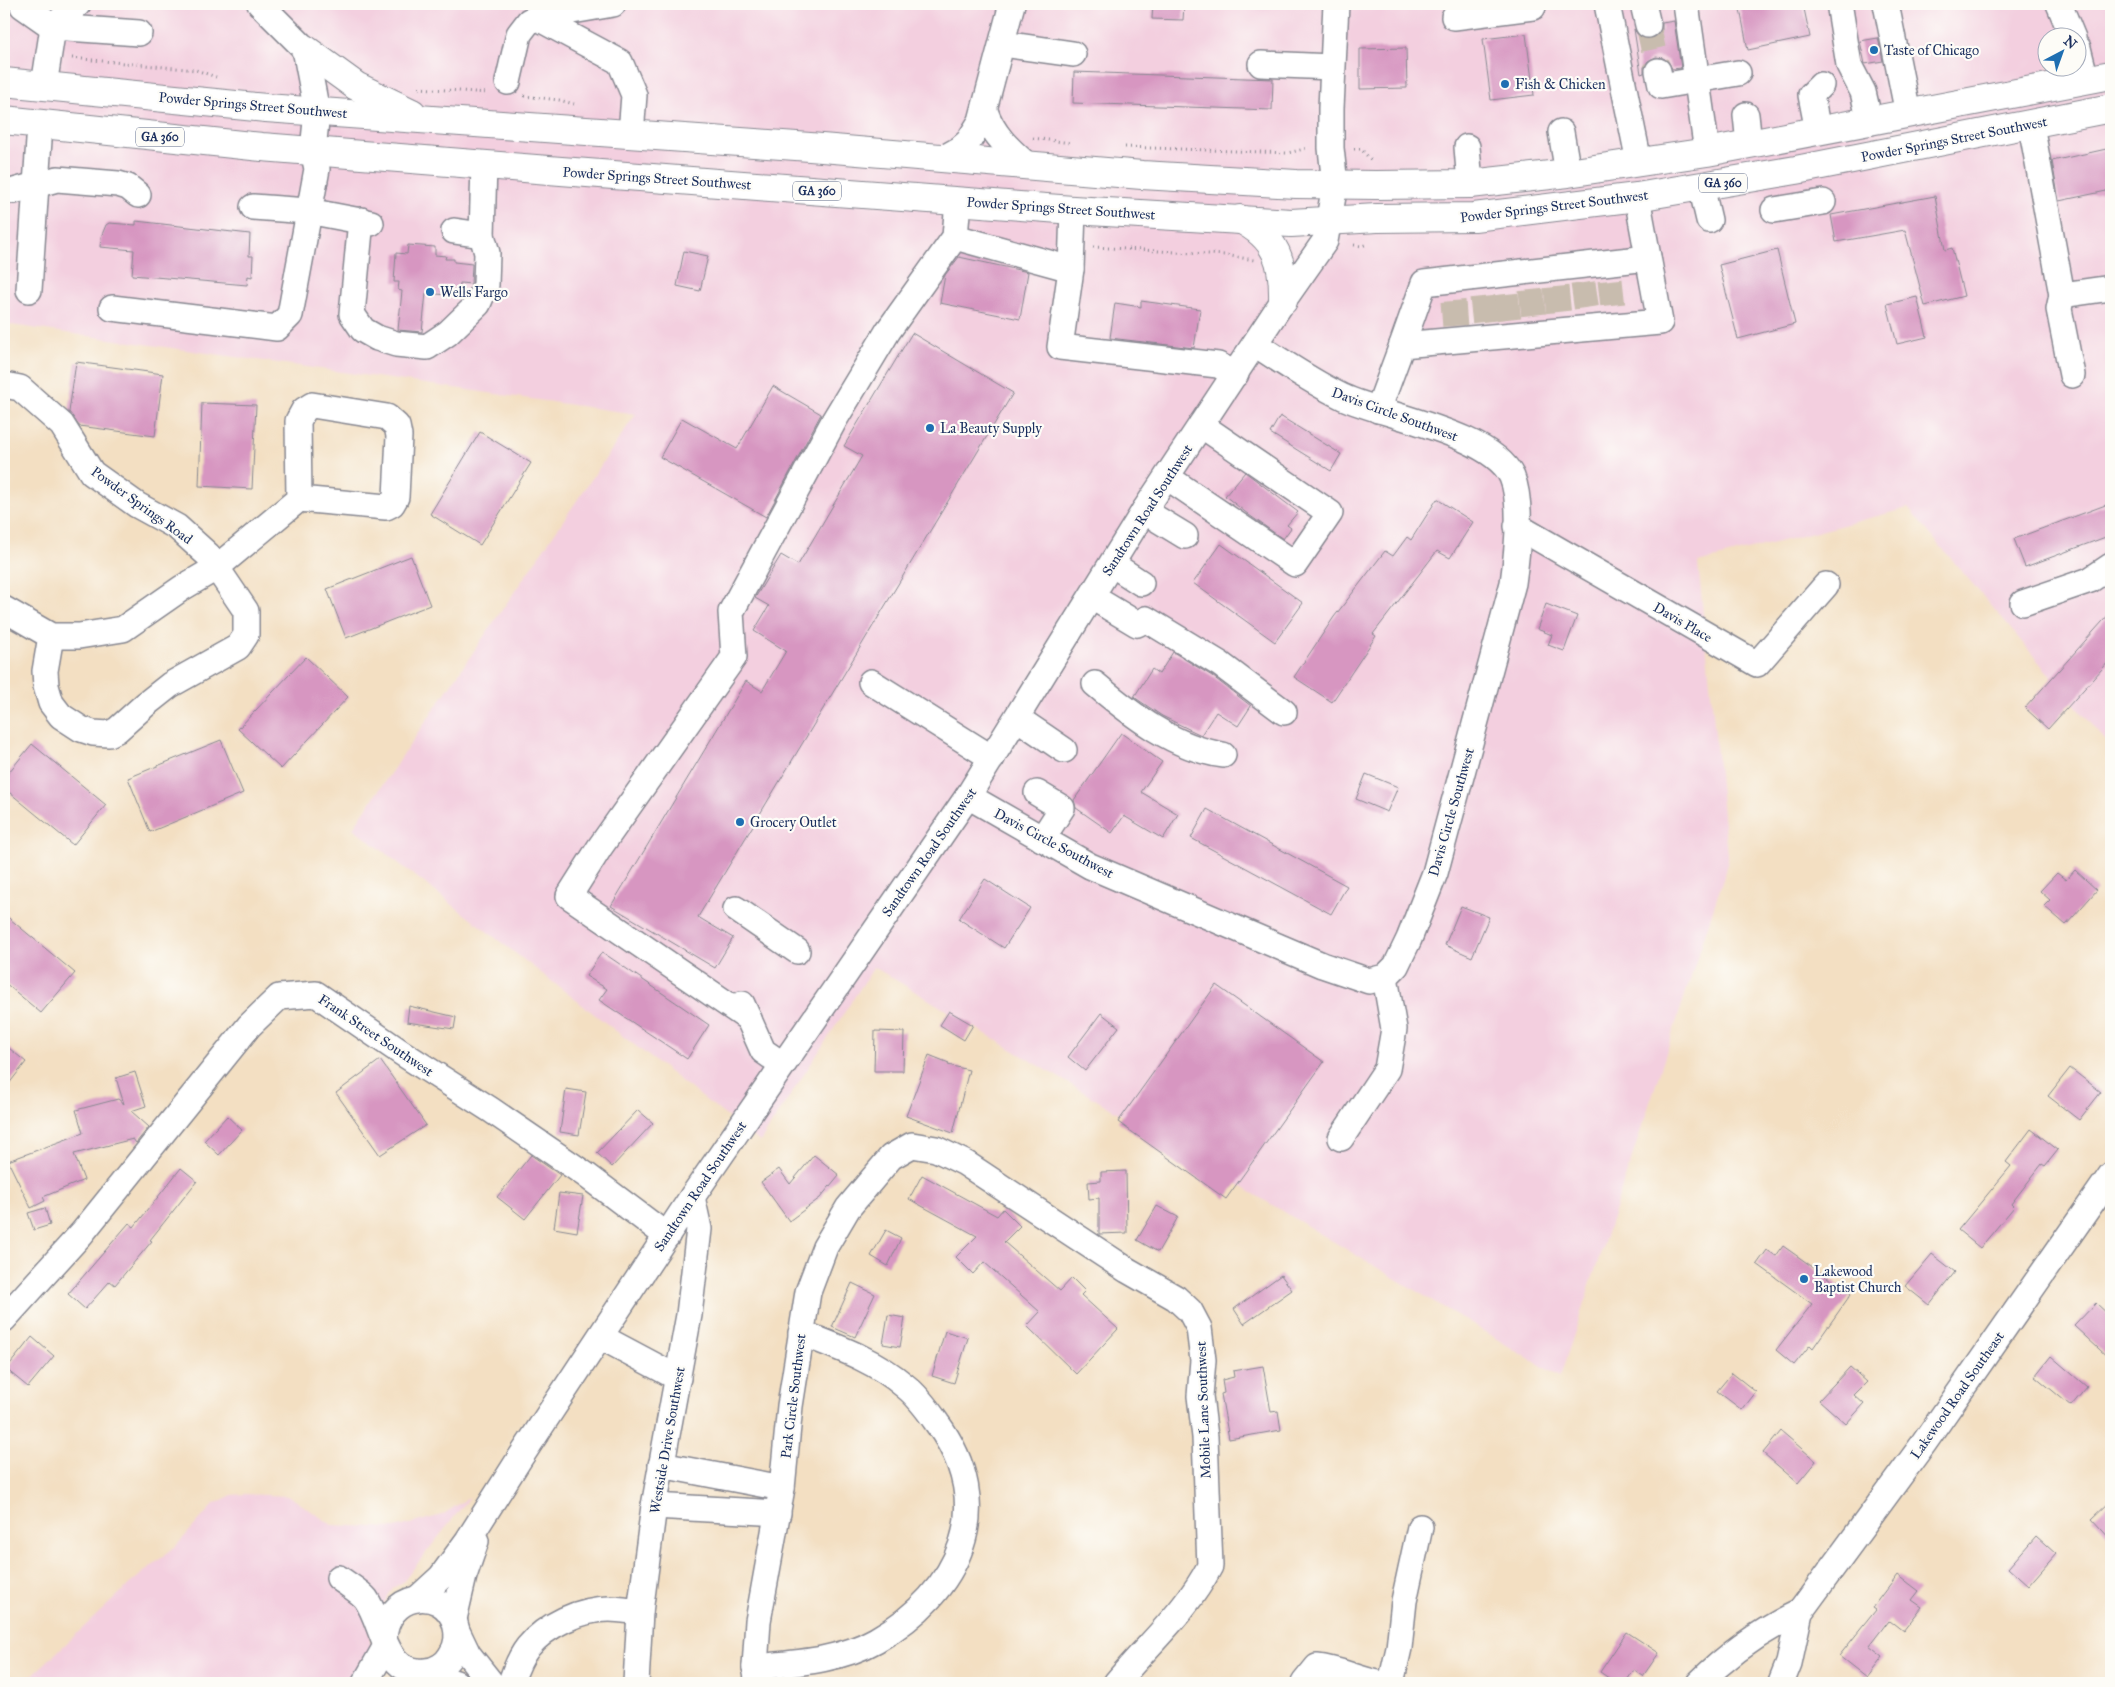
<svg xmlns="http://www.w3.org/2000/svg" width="2115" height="1687" viewBox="0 0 2115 1687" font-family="'IM FELL Great Primer',serif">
<rect width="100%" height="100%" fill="#fdfcf7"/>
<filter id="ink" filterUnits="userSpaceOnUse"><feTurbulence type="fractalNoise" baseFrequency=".02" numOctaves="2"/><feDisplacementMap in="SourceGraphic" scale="10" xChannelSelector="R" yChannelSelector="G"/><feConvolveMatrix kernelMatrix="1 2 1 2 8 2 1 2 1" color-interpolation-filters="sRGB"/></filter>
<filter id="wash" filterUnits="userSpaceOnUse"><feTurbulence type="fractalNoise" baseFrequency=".0096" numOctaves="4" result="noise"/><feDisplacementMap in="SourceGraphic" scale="20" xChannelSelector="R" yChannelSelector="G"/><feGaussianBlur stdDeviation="1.12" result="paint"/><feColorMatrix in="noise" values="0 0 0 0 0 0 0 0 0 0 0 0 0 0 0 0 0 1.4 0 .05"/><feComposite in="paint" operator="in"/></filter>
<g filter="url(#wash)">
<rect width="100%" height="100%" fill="#f3dfc2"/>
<g fill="#f3cfdf" fill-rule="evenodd">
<path d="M 4,4 L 2111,4 L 2111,747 L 1908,508 L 1698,563 L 1728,864 L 1560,1377 L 874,967 L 760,1142 L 353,828 L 636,414 L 4,324 ZM 2048,38 L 2078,38 L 2078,68 L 2048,68 Z"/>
<polygon points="245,1494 289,1496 332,1525 395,1528 442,1515 470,1497 403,1582 393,1588 369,1628 371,1652 349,1683 24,1683 132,1582 177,1545 214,1504 232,1495"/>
</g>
<g id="blocks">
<g fill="#d796c1">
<polygon points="1153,4 1184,4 1183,20 1152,19"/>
<polygon points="1739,4 1803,4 1810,37 1748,50"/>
<polygon points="1674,21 1681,68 1672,69 1668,61 1663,58 1656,57 1648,61 1644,67 1644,73 1641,74 1634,29 1638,35 1643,39 1651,39 1658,35 1662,30 1662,23"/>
<polygon points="1526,34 1534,95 1491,100 1483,39"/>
<polygon points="1878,38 1883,61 1865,64 1860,41"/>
<polygon points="1406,48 1407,88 1360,89 1360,49"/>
<polygon points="1074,72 1273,79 1272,110 1073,103"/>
<polygon points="2111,148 2111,190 2059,201 2052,161"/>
<polygon points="1935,196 1945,250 1952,248 1964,296 1925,306 1905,230 1836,242 1831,215"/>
<polygon points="136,221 250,234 249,256 253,256 252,277 248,276 247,285 132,275 134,250 100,247 101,237 106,225 109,223 136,225"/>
<polygon points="408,245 435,247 435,255 446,256 445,259 454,259 454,262 472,264 471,284 460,283 458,296 426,293 422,332 398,330 402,291 398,290 399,282 394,282 396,253 407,254"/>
<polygon points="1777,250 1795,324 1738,339 1719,265"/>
<polygon points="684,251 708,256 700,291 677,286"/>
<polygon points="959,257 1028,272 1020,319 940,303 945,275"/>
<polygon points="1917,297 1927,337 1897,344 1887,304"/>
<polygon points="1141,301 1200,309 1194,348 1110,338 1115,303 1141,307"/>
<polygon points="912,333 1013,393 698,917 733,938 715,968 611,906 746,681 762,691 786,651 754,631 769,606 755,598 781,555 798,565 862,456 844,446"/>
<polygon points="76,362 163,374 155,436 79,426 69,412"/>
<polygon points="773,386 821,414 766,517 660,457 682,418 737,449"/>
<polygon points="202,403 256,405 252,489 199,486"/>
<polygon points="1280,416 1341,454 1331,471 1270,433"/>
<polygon points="480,432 531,463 480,545 430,514"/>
<polygon points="1245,472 1298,512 1287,525 1291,528 1283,539 1249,515 1225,496"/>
<polygon points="1437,499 1473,522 1450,558 1437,551 1373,634 1376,636 1332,702 1294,677 1334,617 1385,551 1393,556 1407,537 1411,540"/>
<polygon points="2111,503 2111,535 2025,567 2014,539"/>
<polygon points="1221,544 1303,603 1275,642 1193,583"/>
<polygon points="411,556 430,605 346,638 327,589"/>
<polygon points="1546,604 1577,616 1564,651 1548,645 1552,635 1537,629"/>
<polygon points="2111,612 2111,659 2048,729 2025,708"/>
<polygon points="1173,652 1212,676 1251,706 1238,726 1216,712 1201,735 1162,716 1134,697 1152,669 1159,674"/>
<polygon points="306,657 348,697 281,769 238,729"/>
<polygon points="1121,733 1162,762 1141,792 1178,814 1163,839 1124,816 1112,833 1076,808 1074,800"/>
<polygon points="221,740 243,793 150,832 128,778"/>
<polygon points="32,744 106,805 73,845 4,788 4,778"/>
<polygon points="1366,774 1398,787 1387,812 1356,799"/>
<polygon points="1207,809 1347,886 1331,914 1191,838"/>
<polygon points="2075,870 2097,890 2066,925 2044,906 2050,900 2040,891 2057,873 2066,880"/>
<polygon points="985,879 1030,908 1004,948 959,919"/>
<polygon points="1461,906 1489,917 1472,957 1445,945"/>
<polygon points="4,914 75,973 41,1013 4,982"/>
<polygon points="602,952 709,1025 687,1059 599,1000 607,989 586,976"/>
<polygon points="1216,985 1324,1062 1226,1199 1118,1122"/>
<polygon points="409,1006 456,1017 454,1029 407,1022"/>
<polygon points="949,1011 973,1025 964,1040 940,1025"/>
<polygon points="1101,1013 1119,1027 1085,1071 1068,1057"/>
<polygon points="875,1031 904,1032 903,1071 874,1071"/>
<polygon points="4,1044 26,1062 4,1090"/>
<polygon points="929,1055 949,1063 948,1065 969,1070 953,1133 906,1116"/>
<polygon points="380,1060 426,1125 380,1155 336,1093"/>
<polygon points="2070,1068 2101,1092 2079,1120 2048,1096"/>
<polygon points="135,1072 146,1106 131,1111 149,1127 136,1143 133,1139 74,1154 84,1180 43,1197 45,1201 31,1208 8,1161 83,1133 76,1110 118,1099 124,1104 116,1078"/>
<polygon points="566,1089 586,1092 579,1135 560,1132"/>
<polygon points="638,1110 653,1123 612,1167 597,1153"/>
<polygon points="227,1116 242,1130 219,1155 204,1141"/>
<polygon points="2031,1129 2058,1150 2045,1166 2042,1164 2011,1204 2014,1207 1980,1248 1958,1230 2011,1166 2006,1162"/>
<polygon points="531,1155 560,1175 525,1219 497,1197"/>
<polygon points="814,1155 839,1175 820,1198 789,1221 761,1182 779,1169 790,1184"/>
<polygon points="181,1168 197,1181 150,1240 152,1241 115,1285 110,1281 85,1309 68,1294 129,1223 134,1227"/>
<polygon points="1126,1171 1127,1233 1099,1234 1099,1198 1089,1199 1088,1182 1101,1181 1101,1172"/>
<polygon points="922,1175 997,1216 1003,1209 1020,1226 1004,1242 1060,1291 1072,1278 1085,1291 1081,1295 1118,1329 1076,1374 1027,1326 1040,1312 984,1262 973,1274 956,1257 977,1236 909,1199"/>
<polygon points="559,1193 583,1196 577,1232 554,1228"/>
<polygon points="1157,1206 1178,1217 1158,1252 1137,1240"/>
<polygon points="45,1208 50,1225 34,1230 28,1213"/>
<polygon points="886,1230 901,1238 888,1266 871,1256"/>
<polygon points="1783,1246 1851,1294 1813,1348 1810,1345 1794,1365 1776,1350 1812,1304 1757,1264 1767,1250 1776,1256"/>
<polygon points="1932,1254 1955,1272 1929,1305 1905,1286"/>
<polygon points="1281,1275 1292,1290 1244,1324 1234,1309"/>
<polygon points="852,1283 875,1294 855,1337 832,1327"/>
<polygon points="2096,1303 2111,1317 2111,1360 2074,1326"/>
<polygon points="888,1315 905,1318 900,1347 883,1344"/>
<polygon points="945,1331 968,1338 954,1383 932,1376"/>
<polygon points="32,1337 54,1356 28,1387 6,1369"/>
<polygon points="2051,1356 2087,1387 2071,1406 2035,1376"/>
<polygon points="1263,1366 1271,1412 1278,1411 1281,1430 1229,1439 1221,1394 1224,1393 1222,1380 1234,1377 1233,1371"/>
<polygon points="1850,1367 1867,1382 1854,1395 1864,1404 1846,1424 1819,1400"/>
<polygon points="1732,1373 1756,1392 1742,1410 1717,1391"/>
<polygon points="1781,1431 1816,1461 1798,1483 1763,1453"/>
<polygon points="2111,1501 2111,1540 2092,1519"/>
<polygon points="2036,1536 2056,1554 2028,1586 2008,1568"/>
<polygon points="1898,1575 1919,1591 1912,1600 1922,1607 1903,1631 1889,1620 1869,1646 1883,1657 1867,1678 1839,1656 1876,1610 1873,1608"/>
<polygon points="1627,1632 1659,1653 1643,1676 1634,1670 1625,1683 1616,1683 1600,1672"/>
</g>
</g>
</g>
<g filter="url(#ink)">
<use href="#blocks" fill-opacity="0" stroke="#878790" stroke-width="1"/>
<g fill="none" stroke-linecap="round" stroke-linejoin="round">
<g stroke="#c8bcae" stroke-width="25" stroke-dasharray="25 12" stroke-linecap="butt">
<polyline points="1648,25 1658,71"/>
<polyline points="1610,280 1613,308"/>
<polyline points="1583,283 1587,312"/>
<polyline points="1556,287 1559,316"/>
<polyline points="1531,290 1534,318"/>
<polyline points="1506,294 1509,322"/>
<polyline points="1482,297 1485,325"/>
<polyline points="1453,301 1455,328"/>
</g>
<g stroke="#878790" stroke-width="28">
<g id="minor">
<polyline points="1607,4 1639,162"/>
<polyline points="1643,4 1648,25"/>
<polyline points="1686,4 1707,152"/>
<polyline points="1886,4 1908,114"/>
<polyline points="2059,4 2073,38"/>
<polyline points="23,6 53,27 139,33"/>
<polyline points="1840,9 1849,65 1863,92 1870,122"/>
<polyline points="1454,17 1533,7"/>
<polyline points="538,18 620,62 634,95 631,134"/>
<polyline points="1003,44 1073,54"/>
<polyline points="2078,48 2086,80"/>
<polyline points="1261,64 1332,67"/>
<polyline points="1658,71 1661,86 1738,73"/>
<polyline points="508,82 519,34 529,21 543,16 613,4"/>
<polyline points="44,86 53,27 78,4"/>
<path d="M 985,111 C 993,135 1009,149 1027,165"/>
<polyline points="1746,115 1749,144"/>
<polyline points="2031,125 2062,295 2111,288"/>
<polyline points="1818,131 1811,95 1821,85"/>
<polyline points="1561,132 1568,173"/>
<polyline points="1467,147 1470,184"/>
<polyline points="944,158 960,149 968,142 981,121 1012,4"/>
<polyline points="1701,186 1709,220"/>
<polyline points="14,191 57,179 118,184 128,187 138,195"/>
<polyline points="253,207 308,211 371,223"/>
<polyline points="1774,210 1823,202"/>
<polyline points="361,220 352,314 363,330 377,338 396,344 427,347 448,333 478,304 486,285 487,253 482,235 484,165"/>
<polyline points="454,231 482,235"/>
<polyline points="955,237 1071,269 1060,347 1218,365 1236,374"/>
<polyline points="1071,269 1073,210"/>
<polyline points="29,290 40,125"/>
<polyline points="2062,295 2059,309 2072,375"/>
<polyline points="112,308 277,328 290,315 317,169 313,150 317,112 305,49 260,4"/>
<polyline points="1402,345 1424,283 1648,258"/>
<polyline points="4,385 20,388 62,425 92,473 137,505 177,527 208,555 246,611 246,635 238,647 170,685 146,704 117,730 109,734 93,733 81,729 61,716 51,703 46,686 45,671 51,636"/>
<polyline points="1378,410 1402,345 1660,322 1637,197"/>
<polyline points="1167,477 1295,564 1330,513 1201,425"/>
<polyline points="1144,511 1185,536"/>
<polyline points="1517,526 1757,664 1826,585"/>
<polyline points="1112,564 1141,583"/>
<polyline points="1092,597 1137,624 1146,619 1220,664 1284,712"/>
<polyline points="2023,603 2090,580 2111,566"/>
<polyline points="4,609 51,636 79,636 123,629 182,588 216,568 299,499 386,507 392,504 396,497 399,436 397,426 387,417 312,405 304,410 298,421 299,499"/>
<polyline points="871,682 992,758"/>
<path d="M 1095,684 C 1132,715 1174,748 1223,755"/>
<polyline points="1017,718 1064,750"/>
<polyline points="1037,793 1062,808 1042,839"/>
<path d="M 968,796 L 1090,866 L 1322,965 L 1369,981 L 1385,977 L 1396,966 L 1409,939 L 1435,873 L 1513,583 C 1517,554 1523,504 1512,477 C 1493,434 1385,416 1343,397 C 1312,382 1284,363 1255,344"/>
<polyline points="736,909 797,951"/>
<polyline points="742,1004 763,1051 782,1064"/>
<polyline points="749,1019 569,896 600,847 734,657 731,612 835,419 888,331 955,237 958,201"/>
<polyline points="1341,1138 1387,1069 1394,1029 1385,977"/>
<polyline points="4,1319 82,1233 249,1026 279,997 316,994 402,1053 491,1110 586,1175 667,1236"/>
<polyline points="601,1337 678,1378"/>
<polyline points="661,1465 782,1488"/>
<polyline points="654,1506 778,1513"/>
<path d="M 339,1578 C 348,1585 360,1591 366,1599 C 384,1625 384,1676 426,1671 C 436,1670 446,1664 451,1655 C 458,1645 458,1633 455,1623 C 442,1584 385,1593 384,1640"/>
<polyline points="417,1599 441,1577 468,1540 520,1458 692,1197 968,796 1144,511 1283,301 1325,241 1335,185 1331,148 1331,108 1336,4"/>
<polyline points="454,1619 464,1576 476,1541"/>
<polyline points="457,1631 468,1654 491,1683"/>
<path d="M 755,1667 C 796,1663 839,1661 876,1640 C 960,1592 999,1508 937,1423 C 928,1410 918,1396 905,1386 C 875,1360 837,1347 801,1333"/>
<polyline points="419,1672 456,1683"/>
<path d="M 511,1682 C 515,1670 520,1657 528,1647 C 546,1625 580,1609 609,1609 C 619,1609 630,1611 640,1612"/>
<polyline points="365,1683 386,1646"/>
<polyline points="636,1683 640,1612 654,1506 689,1315 699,1229 692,1197"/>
<path d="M 758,1683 L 755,1667 L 758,1621 L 782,1488 L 790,1406 L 808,1292 L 825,1247 L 848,1208 L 891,1157 L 912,1145 L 936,1149 L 965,1163 L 1127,1270 L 1176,1298 L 1190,1311 L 1199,1328 L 1203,1360 L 1200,1396 L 1205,1437 L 1210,1566 C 1187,1611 1148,1644 1116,1683"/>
<path d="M 1304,1683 L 1317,1667 C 1338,1669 1357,1679 1378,1683"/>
<polyline points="1391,1683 1399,1648 1404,1601 1420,1527"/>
<path d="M 1699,1683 C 1729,1653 1762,1630 1800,1612"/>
<polyline points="1781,1683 1789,1663 1800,1612 1924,1443 2111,1175"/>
</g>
</g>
<g stroke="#878790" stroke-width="30">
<g id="major">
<polyline points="305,49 356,86 412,113"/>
<polyline points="4,82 266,108 810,147 1142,175 1296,184 1376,185 1470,184 1568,173 1707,152 2111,75"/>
<polyline points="4,120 262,147 561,171 1073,210 1291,223 1377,218 1474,217 1637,197 1796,170 2111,108"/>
<path d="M 1240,219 C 1277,238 1284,262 1283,301"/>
</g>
</g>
<g stroke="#878790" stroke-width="3" stroke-dasharray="1 4" stroke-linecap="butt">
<polyline points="72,58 196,70 216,77"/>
<polyline points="419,88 488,93"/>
<polyline points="524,96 559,100 574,104"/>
<polyline points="1033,138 1071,143"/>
<polyline points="1125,147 1288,153 1308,148"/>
<polyline points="1354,149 1361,149 1372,161"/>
<polyline points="1354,245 1362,246 1367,244"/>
<polyline points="1093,247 1225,255 1254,260"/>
</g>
<use href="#minor" stroke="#fff" stroke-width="25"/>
<use href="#major" stroke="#fff" stroke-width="28"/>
</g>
</g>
<g fill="#1f6fb2" stroke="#fdfcf7" stroke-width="2">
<circle cx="1874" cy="50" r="5"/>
<circle cx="1505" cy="84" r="5"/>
<circle cx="430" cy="292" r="5"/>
<circle cx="930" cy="428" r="5"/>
<circle cx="740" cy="822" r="5"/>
<circle cx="1804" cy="1279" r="5"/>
</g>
<g text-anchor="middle" stroke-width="4.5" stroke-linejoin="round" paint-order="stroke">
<g fill="#fdfcf7" stroke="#5f6c8c" stroke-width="1">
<rect x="136" y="127.5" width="48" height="19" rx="4"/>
<rect x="1699" y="173.5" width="48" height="19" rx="4"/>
<rect x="793" y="181.5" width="48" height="19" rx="4"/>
</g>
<g font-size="12" font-weight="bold" fill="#1b2f5e">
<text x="160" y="141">GA 360</text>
<text x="1723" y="187">GA 360</text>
<text x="817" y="195">GA 360</text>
</g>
<g font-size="14" fill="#1b2f5e" stroke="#fdfcf7" text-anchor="start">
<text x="1884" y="55">Taste of Chicago</text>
<text x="1515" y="89">Fish &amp; Chicken</text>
<text x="440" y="297">Wells Fargo</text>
<text x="940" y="433">La Beauty Supply</text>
<text x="750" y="827">Grocery Outlet</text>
<text x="1814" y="1276">Lakewood<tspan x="1814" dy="16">Baptist Church</tspan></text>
</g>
<g font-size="14" fill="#1b2f5e" stroke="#fdfcf7">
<text transform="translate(253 105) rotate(5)" y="5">Powder Springs Street Southwest</text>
<text transform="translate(1954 139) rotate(-11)" y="5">Powder Springs Street Southwest</text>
<text transform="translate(657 178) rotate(4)" y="5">Powder Springs Street Southwest</text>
<text transform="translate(1554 206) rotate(-7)" y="5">Powder Springs Street Southwest</text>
<text transform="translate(1061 208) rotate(4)" y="5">Powder Springs Street Southwest</text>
<text transform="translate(1395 414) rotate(20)" y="5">Davis Circle Southwest</text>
<text transform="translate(142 505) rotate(36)" y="5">Powder Springs Road</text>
<text transform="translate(1147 510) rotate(-57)" y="5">Sandtown Road Southwest</text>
<text transform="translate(1683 622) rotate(30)" y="5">Davis Place</text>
<text transform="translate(1451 812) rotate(-74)" y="5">Davis Circle Southwest</text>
<text transform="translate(1054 843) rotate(28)" y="5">Davis Circle Southwest</text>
<text transform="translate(929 852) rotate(-55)" y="5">Sandtown Road Southwest</text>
<text transform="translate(376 1035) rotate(34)" y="5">Frank Street Southwest</text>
<text transform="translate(700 1186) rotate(-56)" y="5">Sandtown Road Southwest</text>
<text transform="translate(1957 1395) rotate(-55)" y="5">Lakewood Road Southeast</text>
<text transform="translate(793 1396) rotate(-83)" y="5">Park Circle Southwest</text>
<text transform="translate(1203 1410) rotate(-92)" y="5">Mobile Lane Southwest</text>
<text transform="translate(667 1440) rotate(-80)" y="5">Westside Drive Southwest</text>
</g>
</g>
<rect width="2115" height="1687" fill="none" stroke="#fdfcf7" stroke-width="20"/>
<g transform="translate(2062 52) rotate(41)"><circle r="24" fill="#fdfcf7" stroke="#a3aaba"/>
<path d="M0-4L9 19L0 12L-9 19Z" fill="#1f6fb2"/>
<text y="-8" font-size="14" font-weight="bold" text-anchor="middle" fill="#1b2f5e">N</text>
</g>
</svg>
